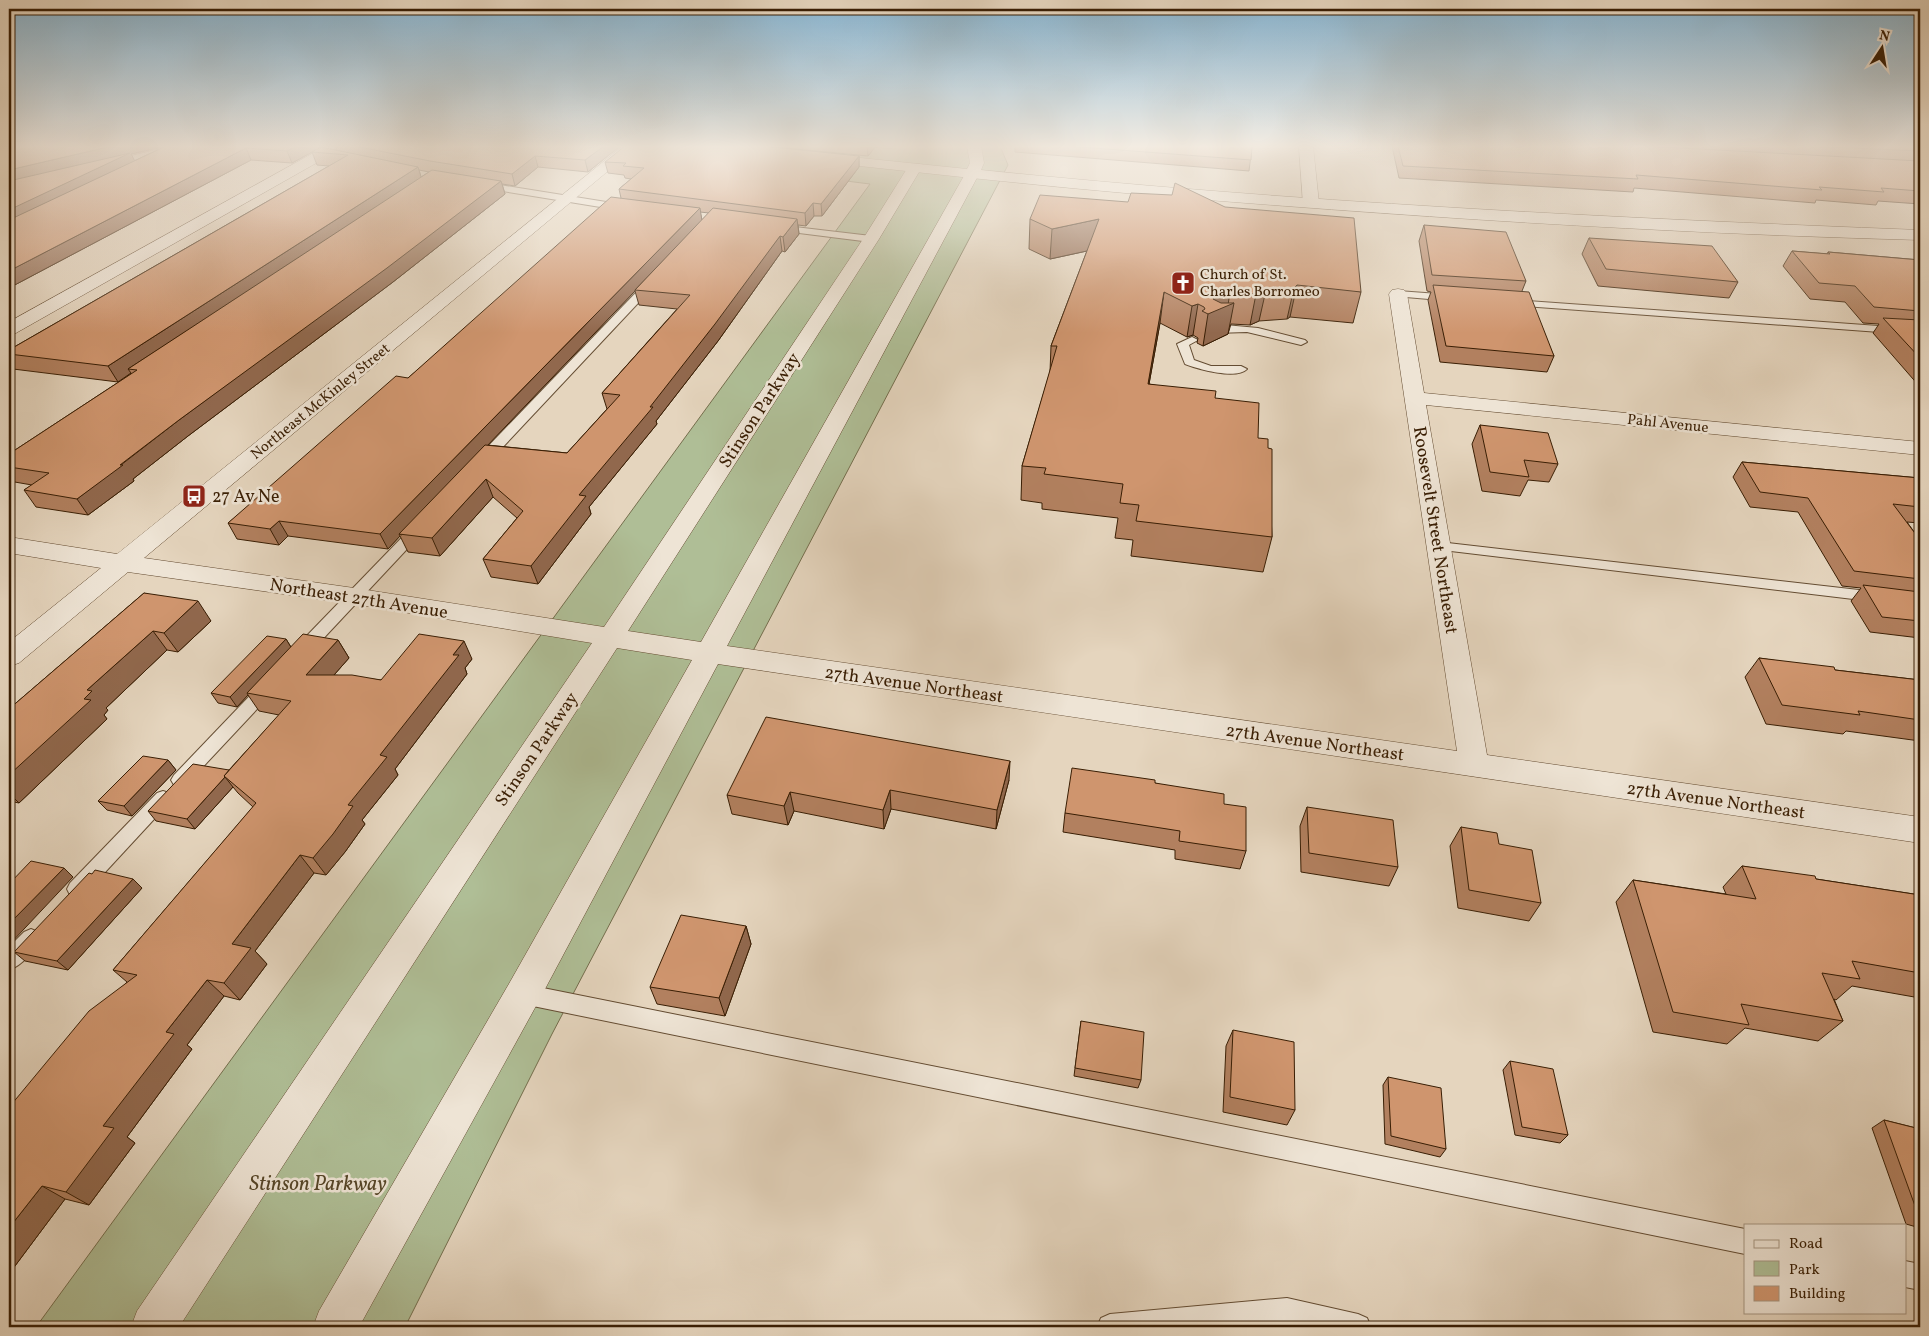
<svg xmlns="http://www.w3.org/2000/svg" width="1929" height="1336" viewBox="0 0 1929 1336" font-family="Vollkorn,serif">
<rect width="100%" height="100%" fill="#e5d5be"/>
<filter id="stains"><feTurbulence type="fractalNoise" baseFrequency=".004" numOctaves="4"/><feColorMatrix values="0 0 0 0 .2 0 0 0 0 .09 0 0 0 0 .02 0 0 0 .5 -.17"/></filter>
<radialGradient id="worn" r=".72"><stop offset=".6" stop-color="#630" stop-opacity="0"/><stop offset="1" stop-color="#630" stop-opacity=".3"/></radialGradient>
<polygon fill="#afbe96" stroke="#746e4d" points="567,146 860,146 895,149 897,146 1000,146 1008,165 552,1034 405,1327 36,1327 870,184"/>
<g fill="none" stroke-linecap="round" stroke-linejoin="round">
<g stroke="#644c32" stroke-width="2">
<g id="service">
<polygon points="481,182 625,205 630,208 625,211 478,187 478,183"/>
<polygon points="778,225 871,236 876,239 871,242 775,230 773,228"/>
<polygon points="652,279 657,282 656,284 486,465 476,465 474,462 476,459 648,280"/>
<polygon points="1398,291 1452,295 1457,298 1452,301 1394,296 1393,294"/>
<polygon points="1514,300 1920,329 1920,335 1510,305 1509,303 1510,301"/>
<polygon points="1225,325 1258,328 1305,340 1307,342 1301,345 1247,332 1215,333 1209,330 1211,328"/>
<path d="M 1192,337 L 1198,340 L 1189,345 L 1194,360 L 1211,366 L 1241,366 L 1247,369 C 1236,380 1198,369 1185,364 L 1177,344 Z"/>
<polygon points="418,525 423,526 425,529 423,532 306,657 300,659 294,657 292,653 294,649 413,526"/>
<polygon points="1439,542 1920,597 1920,607 1434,549 1432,546 1434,543"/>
<polygon points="268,681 274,683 276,687 274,691 186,785 180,787 174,785 171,780 174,775 262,683"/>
<polygon points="163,791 169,793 172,798 169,803 84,895 77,897 70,895 67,889 70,883 157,793"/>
<path d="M 31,929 L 38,932 L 41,938 C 36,950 21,966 9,970 L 9,947 L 24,932 Z"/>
<polygon points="523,984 1745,1229 1745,1254 523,1004 515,1001 512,994 515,987"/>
<polygon points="1905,1261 1920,1264 1920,1290 1905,1287"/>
<polygon points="1287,1298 1358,1314 1367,1318 1371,1327 1274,1327 1274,1325 1252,1327 1097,1327 1101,1318 1110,1314"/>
</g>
</g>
<g stroke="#644c32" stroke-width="1">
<g id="minor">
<polygon points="172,146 195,146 193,149 98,172 93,171 91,168 93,165"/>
<polygon points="326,146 343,146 341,149 16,333 9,335 9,322"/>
<polygon points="623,146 638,146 144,558 354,588 604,627 863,239 908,167 910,164 920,164 922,167 879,239 628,631 701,642 965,174 967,171 977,171 979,174 727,646 1457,751 1389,294 1392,290 1398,289 1404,290 1407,294 1424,393 1920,442 1920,455 1426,405 1487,755 1920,817 1920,843 718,664 536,1006 359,1327 313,1327 319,1311 510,982 692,660 617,648 179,1327 131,1327 137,1311 592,643 354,604 128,572 19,663 9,666 9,642 101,568 9,553 9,537 117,554"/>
<polygon points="1299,146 1313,146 1319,203 1316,206 1306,206 1303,203"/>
</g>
</g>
<g stroke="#644c32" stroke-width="1">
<path id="tertiary" d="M 967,146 L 981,146 L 984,163 L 981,170 C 1293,202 1607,218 1920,230 L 1920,240 C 1659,233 1396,216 1136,194 C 1031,185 927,173 822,162 L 817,161 L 815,158 L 817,155 L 822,154 L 967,169 L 970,163 Z"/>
</g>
<use href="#service" fill="#eee4d5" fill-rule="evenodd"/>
<use href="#minor" fill="#eee4d5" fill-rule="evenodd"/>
<use href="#tertiary" fill="#eee4d5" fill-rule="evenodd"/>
</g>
<g fill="#b2805f" stroke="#391e04" fill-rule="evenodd">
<polygon points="9,146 166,146 131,154 134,161 166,146 323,146 292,163 251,160 9,288"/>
<path d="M 335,146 L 620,146 L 588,172 L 538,167 L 515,186 L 502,184 L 505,194 L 393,282 L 188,436 L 133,479 L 134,481 L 88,515 L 36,507 L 24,490 L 32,485 L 9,481 L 9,454 L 131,374 L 131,373 L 118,382 L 13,369 L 9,363 L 9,350 L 329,166 L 317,165 L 312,152 L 337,150 ZM 419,170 L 429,172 L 421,177 Z"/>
<polygon points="765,146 876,146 868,156"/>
<polygon points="1015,146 1252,146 1249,171 1015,152"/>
<polygon points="1392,146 1920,146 1920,204 1878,201 1876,205 1816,200 1815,203 1634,188 1633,192 1399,178"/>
<path d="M 859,156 L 859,167 L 822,216 L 814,216 L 806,226 L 798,225 L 799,234 L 785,252 L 782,251 L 718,341 L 656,421 L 657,424 L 589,507 L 591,514 L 538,584 L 491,577 L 483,559 L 517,518 L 493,497 L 440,556 L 408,552 L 400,536 L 388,549 L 288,536 L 279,545 L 237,539 L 228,523 L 408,378 L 621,198 L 619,189 L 631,179 L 625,178 L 624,175 L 608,173 L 605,162 ZM 700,212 L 709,213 L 702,220 ZM 635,291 L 639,305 L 677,309 L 602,393 L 607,409 L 567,453 L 487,445 Z"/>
<polygon points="1030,219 1361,292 1353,323 1290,317 1287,319 1259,321 1250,325 1231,324 1228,334 1203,346 1197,343 1198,338 1193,335 1187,337 1160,323 1149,384 1215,398 1258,438 1268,448 1272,537 1263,572 1131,556 1133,540 1115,538 1118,518 1042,509 1042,503 1021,500 1022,466 1050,372 1051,346 1087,251 1050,259 1029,249"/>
<polygon points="1424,225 1526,281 1522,291 1554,356 1547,372 1440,362 1428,300 1431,292 1427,291 1419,241"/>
<polygon points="1589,238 1738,282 1729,298 1598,286 1582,254"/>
<polygon points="1792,251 1827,254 1828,252 1920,260 1920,387 1873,333 1879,324 1863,323 1845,302 1810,299 1783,266"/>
<polygon points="1480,425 1558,464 1549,482 1528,480 1520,496 1482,491 1472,444"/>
<polygon points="1742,462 1920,478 1920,523 1907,522 1920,540 1920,638 1870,632 1851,601 1861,588 1842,586 1798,512 1750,507 1733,477"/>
<polygon points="144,593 211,621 178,652 167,650 106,708 108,710 104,715 107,719 19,803 9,801 9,709"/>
<polygon points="286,639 291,647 338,640 349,658 334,675 381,680 472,659 465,668 467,674 395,769 398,775 362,820 365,824 345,852 326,875 314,873 255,951 267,964 240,1000 224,996 187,1045 192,1049 127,1137 135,1143 89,1205 65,1199 9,1274 9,1104 11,1105 127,982 113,970 253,807 238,793 233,787 195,829 156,821 148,811 229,770 279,715 259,711 248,695 237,707 218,703 211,693"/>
<polygon points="1759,658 1835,670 1920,680 1920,741 1846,731 1843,734 1766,724 1745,677"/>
<polygon points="168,760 176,770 132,816 107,810 98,801"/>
<polygon points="1009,780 996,829 891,809 884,829 794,811 788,825 732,814 727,795"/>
<polygon points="1155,783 1224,804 1246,851 1240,869 1175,859 1175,850 1063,832 1065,813"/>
<polygon points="1307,807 1398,867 1389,886 1301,872 1300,826"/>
<polygon points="1461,827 1499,844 1541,903 1529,921 1458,908 1450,846"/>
<polygon points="1742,866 1816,879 1920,895 1920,998 1852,986 1836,1000 1834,999 1843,1021 1818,1041 1745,1028 1727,1044 1653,1032 1616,902 1633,880 1726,894 1723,887"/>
<polygon points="133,879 142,888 68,970 25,961 14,952"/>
<polygon points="746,926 751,944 725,1016 657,1004 650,987"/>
<polygon points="1081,1021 1141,1080 1138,1088 1074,1076"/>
<polygon points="1233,1030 1295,1110 1287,1125 1223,1112 1226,1046"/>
<polygon points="1510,1061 1568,1135 1560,1143 1515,1135 1503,1070"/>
<polygon points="1388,1077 1446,1149 1440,1157 1385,1144 1383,1085"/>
<polygon points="1884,1120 1920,1129 1920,1228 1906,1224 1872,1128"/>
</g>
<g fill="#91684d" stroke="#391e04">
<polygon points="9,146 24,146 9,151"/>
<polygon points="112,146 166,146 131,154 137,165 9,226 9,170"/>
<polygon points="297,146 323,146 292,163 287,151"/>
<polygon points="604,146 620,146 588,172 585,160"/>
<polygon points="867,146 876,146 868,156"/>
<polygon points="246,148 251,160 9,288 9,271"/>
<polygon points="535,156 538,167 515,186 512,174"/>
<polygon points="859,156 859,167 822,216 821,204"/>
<polygon points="418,167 422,180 128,369 131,373 118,382 108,366"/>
<polygon points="501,181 505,194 393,282 188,436 133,479 134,481 88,515 77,499 179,420"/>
<polygon points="813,203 814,216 806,226 805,213"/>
<polygon points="700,208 702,221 635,290 635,291 402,535 399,534 400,536 388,549 380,534"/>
<polygon points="797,219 799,234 785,252 783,237"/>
<polygon points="1099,219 1096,249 1050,259 1052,229"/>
<polygon points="780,236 782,251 718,341 656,421 657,424 589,507 591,514 538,584 531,566 579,495"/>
<polygon points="1297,285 1290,317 1287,319 1294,288"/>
<polygon points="1266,290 1259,321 1250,325 1256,294"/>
<polygon points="1164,292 1160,323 1143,417 1148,384"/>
<polygon points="1230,292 1228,305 1234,303 1228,334 1203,346 1208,314 1213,299 1216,295"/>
<polygon points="1198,304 1193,335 1187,337 1192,306"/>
<polygon points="486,479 493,497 440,556 432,538"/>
<polygon points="279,521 288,536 279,545 270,529"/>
<polygon points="198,601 211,621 178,652 164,633"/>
<polygon points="153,631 167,650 106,708 108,710 104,715 107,719 19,803 9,793 9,775 84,699 87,690"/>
<polygon points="286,639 292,649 247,693 248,695 237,707 230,697"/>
<polygon points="338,640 349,658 318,693 306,675"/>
<polygon points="464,641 472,659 465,668 467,674 395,769 398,775 362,820 365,824 345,852 326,875 313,858 380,755 453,655"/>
<polygon points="168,760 176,770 132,816 124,806"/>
<polygon points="1010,761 1009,780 996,829 997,810"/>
<polygon points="225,777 233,787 195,829 187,819"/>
<polygon points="890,790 891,809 884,829 883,810"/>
<polygon points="790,792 794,811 788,825 784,806"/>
<polygon points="300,855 314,873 255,951 267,964 240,1000 224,983 232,944"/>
<polygon points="64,868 73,877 9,945 9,924"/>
<polygon points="133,879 142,888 68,970 57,961"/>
<polygon points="746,926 751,944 725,1016 719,998"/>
<polygon points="207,980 224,996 187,1045 192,1049 127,1137 135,1143 89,1205 66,1192 103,1126 166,1032"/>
<polygon points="42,1186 65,1199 9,1274 9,1228"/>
</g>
<g fill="#cf956e" stroke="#391e04">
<polygon points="19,146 112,146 9,170 9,149"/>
<polygon points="166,146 297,146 287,151 246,148 9,271 9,220"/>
<polygon points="354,146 604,146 585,160 535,156 512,174 430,161"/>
<polygon points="625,146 763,146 859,156 821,204 813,203 805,213 619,189 644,168 623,166 626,163 605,162"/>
<polygon points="1067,146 1252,146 1251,160"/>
<polygon points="1398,146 1644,146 1920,161 1920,191 1881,188 1884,192 1819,187 1822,190 1636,175 1638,179 1403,166"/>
<polygon points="1806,146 1920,146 1920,151"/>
<polygon points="321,147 418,167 108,366 9,354 9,350 348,155 312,152"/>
<polygon points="130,153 9,210 9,181"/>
<polygon points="432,170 501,181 387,268 179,420 120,465 123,465 77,499 24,490 49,473 9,467 9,454 137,370 128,369"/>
<polygon points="1175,183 1225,207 1354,218 1361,292 1297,285 1294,288 1266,290 1256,294 1230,292 1216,295 1213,299 1221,303 1234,303 1208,314 1202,311 1205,309 1204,307 1198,304 1192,306 1164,292 1148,384 1216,391 1215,398 1259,403 1258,438 1268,439 1268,448 1272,449 1272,537 1136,521 1139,505 1120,503 1123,484 1044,474 1046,468 1022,466 1057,346 1051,346 1099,219 1052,229 1030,219 1040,195 1128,202 1131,193 1172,195"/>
<polygon points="611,197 700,208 380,534 279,521 270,529 228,523 396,376 408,378"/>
<polygon points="713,208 797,219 783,237 780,236 715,324 650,407 653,407 579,495 586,496 531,566 483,559 523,511 486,479 432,538 399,534 485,445 567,453 620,395 602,393 690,295 635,290"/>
<polygon points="1424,225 1506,232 1526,281 1432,275"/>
<polygon points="1589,238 1712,246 1738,282 1606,269"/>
<polygon points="1792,251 1830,254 1828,252 1920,260 1920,311 1874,307 1855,286 1819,283"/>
<polygon points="1433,285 1529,292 1554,356 1446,346"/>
<polygon points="1883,318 1920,320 1920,358"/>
<polygon points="1480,425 1548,433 1558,464 1524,460 1529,477 1490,472"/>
<polygon points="1742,462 1920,478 1920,507 1893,504 1920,540 1920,579 1854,571 1808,498 1760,492"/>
<polygon points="1863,585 1920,592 1920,621 1882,617"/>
<polygon points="144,593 198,601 164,633 153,631 87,690 92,691 84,699 91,700 9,775 9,709"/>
<polygon points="303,634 338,640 306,675 352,675 381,680 419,634 464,641 453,655 459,655 380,755 387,757 348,805 353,806 333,834 313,858 300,855 232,944 251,948 224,983 207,980 166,1032 174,1034 103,1126 114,1128 66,1192 42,1186 9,1228 9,1104 11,1105 89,1011 137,975 113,970 256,803 224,776 291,701 247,693"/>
<polygon points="267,636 286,639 230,697 211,693"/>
<polygon points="1759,658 1834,667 1835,670 1920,680 1920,720 1858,711 1860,715 1782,705"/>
<polygon points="766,717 1010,761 997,810 890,790 883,810 790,792 784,806 727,795"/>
<polygon points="143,756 168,760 124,806 98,801"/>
<polygon points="193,764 229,770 224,776 225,777 187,819 148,811"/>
<polygon points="1072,768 1155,780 1155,783 1224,794 1224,804 1246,807 1246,851 1179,841 1180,831 1065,813"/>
<polygon points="1307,807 1393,820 1398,867 1309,853"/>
<polygon points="1461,827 1497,833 1499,844 1532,850 1541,903 1469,890"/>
<polygon points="31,861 64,868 9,924 9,884"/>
<polygon points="1742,866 1815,876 1816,879 1920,895 1920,973 1852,961 1860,979 1822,973 1843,1021 1741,1004 1749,1025 1673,1012 1633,880 1756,899"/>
<polygon points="95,870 133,879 57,961 14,952 89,873 92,874"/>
<polygon points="681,915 746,926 719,998 650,987"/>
<polygon points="1081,1021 1144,1032 1141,1080 1075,1068"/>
<polygon points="1233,1030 1294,1042 1295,1110 1230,1097"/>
<polygon points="1510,1061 1553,1069 1568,1135 1522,1127"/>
<polygon points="1388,1077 1441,1088 1446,1149 1391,1136"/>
<polygon points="1884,1120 1920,1129 1920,1218 1919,1217"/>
</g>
<linearGradient id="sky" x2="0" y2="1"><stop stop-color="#87b6d4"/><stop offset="0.44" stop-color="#f3ece2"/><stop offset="1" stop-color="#f3ece2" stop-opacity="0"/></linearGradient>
<rect width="1929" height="333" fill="url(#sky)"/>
<defs>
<g id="church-square" transform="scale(1.25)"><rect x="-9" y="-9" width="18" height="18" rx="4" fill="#8f2418" stroke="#eee4d5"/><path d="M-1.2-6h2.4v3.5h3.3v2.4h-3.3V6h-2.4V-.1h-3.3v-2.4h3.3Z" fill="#fff"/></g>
<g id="bus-square" transform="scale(1.25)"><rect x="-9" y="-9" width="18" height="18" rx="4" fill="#8f2418" stroke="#eee4d5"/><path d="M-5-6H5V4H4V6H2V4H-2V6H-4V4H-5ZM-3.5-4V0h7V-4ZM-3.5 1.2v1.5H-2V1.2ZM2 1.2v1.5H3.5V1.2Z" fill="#fff"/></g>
</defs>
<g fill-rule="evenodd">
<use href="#church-square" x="1183" y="283"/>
<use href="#bus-square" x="194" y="496"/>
</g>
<g text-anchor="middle" stroke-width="5" stroke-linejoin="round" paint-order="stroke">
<g font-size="15" fill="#391e04" stroke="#eee4d5" text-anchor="start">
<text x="1200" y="279">Church of St.<tspan x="1200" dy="17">Charles Borromeo</tspan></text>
</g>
<g font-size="15" fill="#391e04" stroke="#eee4d5">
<text transform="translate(320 401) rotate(-39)" y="5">Northeast McKinley Street</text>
<text transform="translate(1668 423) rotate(6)" y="5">Pahl Avenue</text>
</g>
<g font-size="18" fill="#391e04" stroke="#eee4d5">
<text transform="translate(759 410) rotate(-57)" y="6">Stinson Parkway</text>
<text transform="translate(1436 530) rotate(81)" y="6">Roosevelt Street Northeast</text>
<text transform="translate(359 598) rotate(9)" y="6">Northeast 27th Avenue</text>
<text transform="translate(914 684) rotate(8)" y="6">27th Avenue Northeast</text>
<text transform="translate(1315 742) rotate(8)" y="6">27th Avenue Northeast</text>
<text transform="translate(536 749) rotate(-56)" y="6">Stinson Parkway</text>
<text transform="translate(1716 800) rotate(8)" y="6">27th Avenue Northeast</text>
</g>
<g font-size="18" fill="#391e04" stroke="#eee4d5" text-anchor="start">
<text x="212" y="502">27 Av Ne</text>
</g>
<g font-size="21" font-style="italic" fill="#564628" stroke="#eee4d5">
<text x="318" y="1190">Stinson Parkway</text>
</g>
</g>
<rect width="1929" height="1336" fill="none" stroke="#e5d5be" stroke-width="30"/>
<rect x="10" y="10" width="1909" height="1316" fill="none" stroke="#391e04" stroke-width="2.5"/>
<rect x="15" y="15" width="1899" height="1306" fill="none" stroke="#391e04"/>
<rect x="1744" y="1224" width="162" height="90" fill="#eee4d5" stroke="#a69581"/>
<rect x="1754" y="1240" width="25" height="8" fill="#eee4d5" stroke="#a69581"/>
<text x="1789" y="1248" font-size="15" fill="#391e04">Road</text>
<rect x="1754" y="1261" width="25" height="15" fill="#afbe96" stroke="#a69581"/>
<text x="1789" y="1274" font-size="15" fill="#391e04">Park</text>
<rect x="1754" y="1286" width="25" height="15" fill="#cf956e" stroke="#a69581"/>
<text x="1789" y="1298" font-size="15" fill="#391e04">Building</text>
<g transform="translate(1882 48) rotate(12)" stroke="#eee4d5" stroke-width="4" paint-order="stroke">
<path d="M0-4L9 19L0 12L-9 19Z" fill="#391e04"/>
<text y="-8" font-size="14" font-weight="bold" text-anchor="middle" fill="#391e04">N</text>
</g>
<rect width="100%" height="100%" filter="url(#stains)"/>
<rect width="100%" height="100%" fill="url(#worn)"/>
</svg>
